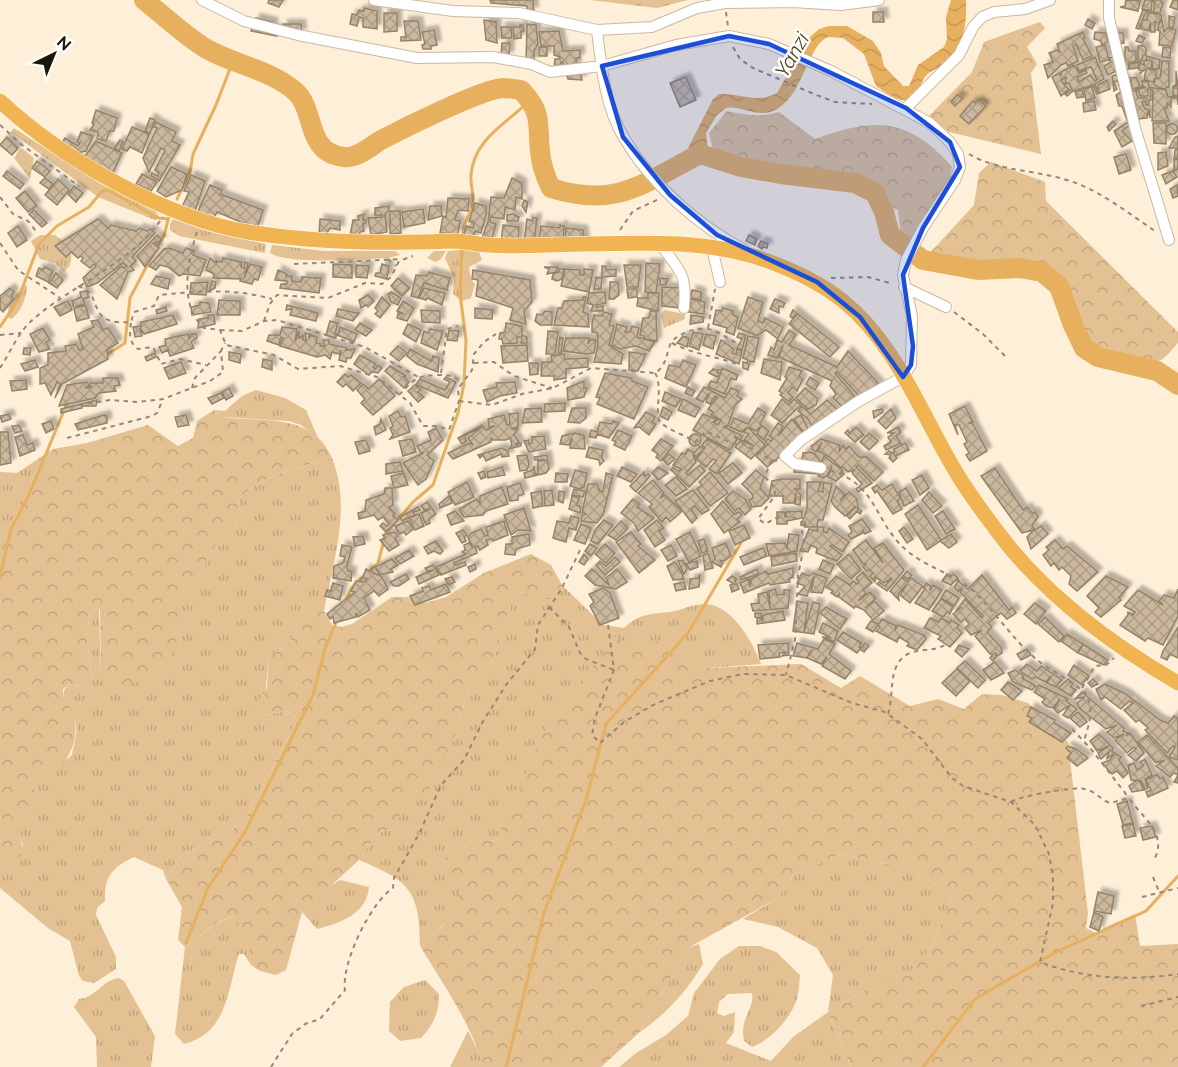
<svg xmlns="http://www.w3.org/2000/svg" width="1178" height="1067" viewBox="0 0 1178 1067" font-family="Raleway,sans-serif">
<defs>
<pattern id="grass-tufts" width="24" height="20" patternUnits="userSpaceOnUse" patternTransform="scale(1.5)"><rect width="24" height="20" fill="#e3c192"/><path d="M3 7l-1-3M5 7V3M7 7l1-3M15 17l-1-3M17 17v-4M19 17l1-3" fill="none" stroke="#c2a57d"/></pattern>
<pattern id="forest-crowns" width="20" height="18" patternUnits="userSpaceOnUse" patternTransform="scale(1.5)"><rect width="20" height="18" fill="#e3c192"/><path d="M2 6a3 3 0 1 1 6 0M12 15a3 3 0 1 1 6 0" fill="none" stroke="#c2a57d"/></pattern>
<pattern id="water-waves" width="16" height="10" patternUnits="userSpaceOnUse" patternTransform="scale(1.5)"><rect width="16" height="10" fill="#e6b05f"/><path d="M0 5q4-4 8 0t8 0" fill="none" stroke="#c59751"/></pattern>
<pattern id="building-cross-hatch" width="8" height="8" patternUnits="userSpaceOnUse" patternTransform="scale(1.5)"><rect width="8" height="8" fill="#cab79d"/><path d="M0 0l8 8M0 8l8-8" fill="none" stroke="#ad9d86"/></pattern>
<filter id="shadow"><feDropShadow dx="4.5" dy="-4.5" stdDeviation="1.5" flood-color="#0004"/></filter>
</defs>
<rect width="100%" height="100%" fill="#feefd9"/>
<g fill="url(#grass-tufts)">
<polygon points="14,128 99,183 155,210 159,217 155,220 98,197 11,132"/>
<polygon points="20,149 23,149 34,158 30,179 14,158"/>
<polygon points="173,219 207,231 266,244 265,253 179,236 170,230 170,224"/>
<path d="M 40,235 L 55,235 C 68,244 79,259 64,272 L 55,263 L 40,259 L 31,241 Z"/>
<path d="M 272,245 L 324,251 L 395,251 L 400,255 L 388,258 C 363,259 288,265 270,253 Z"/>
<polygon points="470,249 479,252 482,260 469,267 471,279 475,284 471,298 462,301 453,294 454,278 445,258 448,251"/>
<polygon points="434,251 446,251 440,260 435,262 427,258"/>
<path d="M 27,285 C 27,296 21,313 11,319 L 7,316 C 8,306 18,289 27,285 Z"/>
<polygon points="664,310 685,314 685,319 664,328 661,315"/>
<polygon points="256,390 285,398 306,410 318,438 301,425 289,421 221,417 214,410 225,411 242,396"/>
<polygon points="53,449 33,476 30,492 0,543 0,472 17,473"/>
<path d="M 332,458 C 352,507 333,562 324,611 C 307,614 298,630 289,642 C 284,648 275,652 269,656 L 263,716 L 286,711 L 294,715 L 297,721 L 247,815 L 230,832 L 181,856 L 166,879 L 163,870 L 134,857 C 113,867 104,876 105,901 L 97,908 L 96,915 L 116,957 L 116,969 L 94,983 L 83,981 L 79,976 L 70,941 L 48,928 L 0,888 L 0,858 L 11,863 L 23,845 L 13,824 L 12,811 L 21,806 L 29,781 L 39,765 L 51,771 L 72,755 C 73,746 78,734 76,726 C 74,711 54,697 69,684 L 93,690 L 87,637 L 90,610 L 99,609 L 101,675 L 125,686 L 159,672 L 185,588 L 197,579 L 222,532 L 236,529 L 240,498 C 263,475 302,466 332,458 Z"/>
<path d="M 562,585 L 603,625 L 624,628 C 638,614 651,614 670,612 C 682,610 695,603 707,604 C 733,607 753,642 761,664 L 709,668 C 679,646 672,637 635,647 L 504,823 L 496,840 L 489,841 L 479,832 L 471,837 L 467,846 L 458,848 C 459,860 464,879 462,890 C 457,914 437,931 420,946 C 420,890 409,881 359,860 L 379,832 L 394,829 L 408,797 L 457,730 L 469,687 L 491,667 L 512,602 L 519,592 L 549,600 Z"/>
<path d="M 840,854 L 912,869 L 953,896 L 933,944 L 910,972 L 863,991 L 828,1012 L 851,1067 L 619,1067 L 636,1053 L 666,1035 L 688,1016 L 694,993 L 720,959 L 739,946 L 760,946 L 776,952 L 800,975 C 799,984 799,996 795,1004 C 788,1021 769,1041 752,1047 L 744,1041 C 739,1018 755,1009 752,993 L 728,994 L 719,1002 L 717,1013 L 724,1016 L 735,1012 L 734,1032 L 726,1043 L 771,1061 L 793,1037 L 828,1012 L 833,975 L 817,948 L 778,927 L 743,919 L 776,899 L 794,874 Z"/>
<path d="M 340,880 L 369,887 C 367,914 340,923 317,929 L 302,912 L 325,889 Z"/>
<path d="M 236,917 L 248,946 L 251,965 L 244,954 L 239,954 C 227,990 228,1033 184,1044 L 175,1034 L 185,947 C 203,937 215,918 236,917 Z"/>
<path d="M 699,944 L 703,964 C 686,992 667,1013 640,1032 L 688,948 Z"/>
<path d="M 119,978 L 124,981 L 155,1036 L 151,1067 L 97,1067 L 96,1037 L 74,1007 L 79,999 C 96,998 102,980 119,978 Z"/>
<path d="M 425,980 L 439,994 C 439,1013 434,1024 421,1038 L 400,1041 L 389,1031 L 390,1002 L 404,987 Z"/>
<polygon points="468,1031 481,1057 482,1067 450,1067"/>
</g>
<g fill="url(#forest-crowns)">
<polygon points="590,0 688,0 657,8"/>
<polygon points="1040,22 1045,28 1027,47 1037,64 1031,73 1041,154 949,132 929,116 972,72 984,42"/>
<path d="M 727,111 C 746,115 760,118 779,112 L 815,139 C 874,117 909,117 952,167 L 948,184 L 909,246 L 901,236 L 898,210 L 885,203 L 879,191 L 853,180 L 827,179 L 733,161 L 714,154 L 709,133 Z"/>
<path d="M 991,162 L 1045,182 L 1046,201 L 1178,332 L 1178,343 C 1173,348 1167,357 1161,360 C 1140,369 1105,357 1087,347 L 1063,283 L 1044,267 L 1019,261 L 975,267 L 926,257 L 974,205 L 979,173 Z"/>
<path d="M 214,410 L 221,417 C 262,423 312,411 332,458 C 302,466 263,475 240,498 L 236,529 L 222,532 L 197,579 L 185,588 L 175,650 L 159,672 L 125,687 L 112,681 L 104,683 L 101,675 L 100,609 L 90,610 L 87,637 L 93,690 L 69,684 L 63,689 C 62,699 67,702 71,710 C 81,733 73,753 58,770 L 51,771 L 39,765 L 29,781 L 36,794 L 31,804 L 12,811 C 13,827 23,839 23,854 L 11,863 L 0,858 L 0,543 L 30,492 L 33,476 L 53,449 L 87,443 L 148,425 L 178,446 L 193,438 L 197,421 Z"/>
<path d="M 531,554 L 551,565 L 562,585 L 549,600 L 519,592 L 512,602 L 491,667 L 469,687 L 457,730 L 427,794 L 408,797 L 394,829 L 379,832 L 359,860 L 302,912 L 286,970 L 276,975 L 260,971 L 251,965 L 248,946 L 235,917 C 214,918 203,937 185,947 L 178,940 L 182,907 L 166,879 L 181,856 L 230,832 L 247,815 L 297,721 L 294,715 L 286,711 L 263,716 L 252,709 L 267,687 L 269,656 C 275,652 284,648 289,642 C 300,627 304,615 324,611 L 332,625 L 341,627 L 352,624 L 392,597 L 408,597 L 425,603 L 446,597 L 484,573 Z"/>
<path d="M 615,637 L 635,647 L 658,641 L 680,647 L 709,668 L 801,664 L 841,688 L 860,676 L 910,706 L 938,699 L 964,709 L 982,694 L 1002,695 L 1028,703 L 1068,742 L 1088,913 L 1086,928 L 1098,934 L 1104,928 L 1135,914 L 1140,946 L 1178,944 L 1178,1067 L 851,1067 L 828,1012 L 863,991 L 910,971 L 933,944 L 953,896 L 912,869 L 840,854 L 794,874 L 776,899 L 688,948 L 640,1032 L 601,1067 L 482,1067 C 478,1034 438,976 420,946 L 443,925 L 462,888 L 460,879 L 448,874 L 444,860 L 458,848 L 467,846 L 471,837 L 479,831 L 489,841 L 496,840 L 548,724 Z"/>
</g>
<path fill="url(#water-waves)" d="M 951,0 L 966,0 C 967,24 964,48 944,64 C 938,69 930,70 925,77 C 919,85 919,100 905,100 C 896,101 884,91 876,86 L 864,54 L 843,38 L 828,37 C 806,46 804,98 773,111 C 757,118 740,105 726,108 L 717,115 L 706,133 L 708,150 L 700,154 L 688,148 L 713,99 L 719,94 C 740,93 757,104 777,93 L 808,39 L 819,29 L 829,26 L 847,26 L 873,41 L 881,53 L 884,66 L 903,86 L 909,86 L 918,65 L 944,47 L 947,39 L 946,17 Z"/>
<g fill="none" stroke-linecap="round" stroke-linejoin="round">
<g stroke="#e6b05f" stroke-width="3">
<polyline points="177,199 190,172 193,154 216,105 233,61"/>
<path d="M 462,238 C 463,221 471,214 473,203 C 474,194 470,184 471,175 C 474,138 508,123 530,100"/>
<polyline points="155,250 164,236 169,216"/>
<polyline points="0,327 17,302 39,244 57,226 89,207 102,191 108,190 158,218 168,219"/>
<polyline points="106,355 125,343 130,298 152,256"/>
<polyline points="0,577 11,529 28,497 68,401"/>
<polyline points="346,601 351,588 378,563 386,533 413,502 433,485 458,413 464,384 466,340 460,294 462,248"/>
<polyline points="186,943 208,888 245,832 313,695 325,649 337,620"/>
<polyline points="506,1067 544,913 586,800 606,724 688,633 741,543"/>
<polyline points="923,1067 975,999 1056,952 1146,911 1178,876"/>
</g>
<path stroke="#e6b05f" stroke-width="20" d="M 144,0 C 164,16 184,35 205,48 C 234,65 270,69 296,92 C 316,111 305,153 344,157 C 357,159 371,146 381,140 C 402,129 482,89 503,88 C 508,88 515,89 521,90 C 543,113 537,123 540,151 C 541,165 545,176 551,188 C 617,209 643,183 700,154 L 741,167 L 781,174 L 855,183 L 875,193 L 884,212 L 890,235 L 923,260 L 978,270 L 1020,268 L 1042,272 L 1059,286 L 1073,325 L 1084,348 L 1098,357 L 1157,371 L 1178,385"/>
</g>
<g fill="url(#building-cross-hatch)" stroke="#948269" stroke-width="1.5" filter="url(#shadow)">
<polygon points="269,0 283,0 279,7 268,3"/>
<polygon points="490,0 533,0 534,11 527,10 527,6 491,3"/>
<polygon points="1126,0 1140,1 1138,11 1120,7 1125,6"/>
<polygon points="1145,0 1160,0 1163,3 1160,13 1153,12 1155,2 1152,1 1151,11 1142,9"/>
<polygon points="1173,0 1178,0 1178,10 1170,7"/>
<polygon points="364,8 377,11 377,29 363,27 363,18 359,17 357,26 350,24 352,14 357,15 359,10 364,11"/>
<polygon points="1143,10 1147,11 1142,20 1147,20 1148,12 1161,15 1164,32 1167,28 1176,30 1172,46 1159,45 1160,31 1157,30 1161,19 1159,23 1155,22 1155,32 1151,32 1150,23 1149,31 1141,29 1142,22 1139,29 1136,28"/>
<polygon points="873,12 883,12 884,22 873,22"/>
<polygon points="384,13 397,13 397,31 384,32"/>
<polygon points="1169,16 1175,17 1173,28 1169,27"/>
<polygon points="256,18 273,22 273,28 278,29 277,36 251,31"/>
<polygon points="1088,19 1095,23 1092,29 1085,25"/>
<polygon points="484,20 496,22 497,43 486,40"/>
<polygon points="404,21 418,21 421,40 401,41 401,37 406,37"/>
<polygon points="283,24 301,24 302,33 284,33"/>
<polygon points="527,24 536,25 538,44 534,51 534,61 526,61"/>
<polygon points="520,25 523,25 524,31 521,31 521,38 514,39 513,27 521,27"/>
<polygon points="501,27 511,27 512,38 502,38"/>
<polygon points="434,30 437,45 431,46 431,49 423,49 422,45 425,44 422,32"/>
<polygon points="559,31 563,51 580,50 580,58 576,58 577,71 581,71 582,80 568,79 563,63 561,62 560,69 554,68 555,59 560,59 560,57 554,55 554,46 541,46 539,32"/>
<polygon points="1083,32 1085,38 1083,39 1092,56 1083,60 1076,44 1073,46 1078,61 1068,66 1066,63 1061,65 1048,78 1044,65 1053,62 1049,53 1057,50 1060,53 1057,44"/>
<polygon points="1095,32 1106,33 1108,41 1102,45 1101,41 1094,39"/>
<polygon points="1111,33 1123,33 1124,43 1111,45"/>
<polygon points="1139,35 1145,38 1142,43 1136,41"/>
<polygon points="502,43 510,43 509,56 501,56"/>
<polygon points="1105,45 1109,60 1100,62 1096,47"/>
<polygon points="1143,45 1146,48 1146,55 1143,55 1142,61 1138,62 1138,46"/>
<rect x="539" y="47" width="8" height="9"/>
<polygon points="1125,47 1128,47 1129,51 1136,51 1136,61 1128,63 1129,69 1124,70 1121,62 1125,61"/>
<polygon points="1163,47 1171,48 1170,58 1162,57"/>
<polygon points="1121,55 1119,70 1108,75 1104,66 1111,62 1109,58"/>
<polygon points="1147,56 1160,60 1159,69 1153,69 1152,61 1151,68 1147,68 1156,71 1156,78 1160,78 1162,61 1169,61 1169,87 1163,89 1154,85 1155,78 1153,82 1144,80 1146,69 1139,74 1142,71 1139,70 1140,63 1144,65 1144,61 1149,60 1146,59"/>
<polygon points="1095,57 1104,79 1095,84 1098,92 1098,85 1107,80 1110,89 1097,94 1093,85 1073,91 1067,96 1065,94 1072,89 1069,83 1065,84 1066,77 1061,80 1065,86 1069,89 1061,96 1052,77 1059,73 1061,75 1061,72 1074,65 1079,73 1086,70 1087,73 1077,77 1079,82 1090,75 1095,81 1097,80 1091,67 1079,71 1077,65"/>
<polygon points="1138,62 1138,68 1130,69 1130,64"/>
<polygon points="1176,71 1178,86 1172,87 1176,84"/>
<polygon points="1121,73 1123,78 1114,82 1117,89 1114,91 1112,76"/>
<polygon points="686,77 696,100 680,107 670,83"/>
<polygon points="1136,77 1140,86 1143,86 1142,81 1148,82 1149,87 1166,90 1168,97 1178,96 1178,105 1177,98 1171,98 1171,107 1167,103 1167,108 1164,108 1169,121 1152,121 1153,89 1153,100 1150,100 1151,89 1148,89 1148,96 1140,96 1139,91 1136,91 1138,98 1146,98 1149,101 1149,105 1146,105 1145,101 1142,102 1145,109 1150,110 1150,118 1148,111 1147,118 1136,119 1138,117 1132,91 1146,87 1129,89 1135,117 1127,120 1122,106 1119,106 1116,95 1121,92 1118,82 1125,79 1129,87 1132,86 1130,78"/>
<polygon points="1092,87 1095,98 1086,101 1084,89"/>
<rect x="1173" y="88" width="5" height="8"/>
<polygon points="1082,90 1084,97 1077,98 1075,92"/>
<polygon points="957,95 963,98 955,106 951,102"/>
<polygon points="978,100 986,106 969,124 960,116 973,101 975,103"/>
<polygon points="1094,101 1096,110 1084,112 1083,103"/>
<polygon points="96,110 117,118 114,131 110,131 106,141 97,139 98,132 90,130 94,124 92,123"/>
<polygon points="150,118 155,120 150,133 145,131"/>
<polygon points="1113,121 1116,124 1109,131 1107,127"/>
<polygon points="156,122 176,132 172,141 180,145 159,181 151,176 152,173 157,176 159,173 155,170 165,150 161,148 149,172 143,158 157,128 154,127"/>
<polygon points="1128,122 1130,125 1122,131 1132,141 1122,147 1114,131"/>
<polygon points="1153,123 1166,123 1166,144 1154,143"/>
<circle cx="1172" cy="129" r="5.5"/>
<polygon points="132,127 149,134 142,153 130,147 127,151 122,149"/>
<polygon points="81,132 93,136 86,151 81,152 74,162 57,150 65,138 78,146 80,143 77,142"/>
<polygon points="1178,136 1178,148 1169,148 1175,137"/>
<polygon points="7,137 18,148 12,155 0,145"/>
<polygon points="120,140 123,142 119,151 114,148"/>
<polygon points="96,141 122,153 108,183 81,154 85,156"/>
<polygon points="1178,149 1178,158 1174,159 1175,150"/>
<polygon points="1166,152 1168,166 1158,170 1158,153"/>
<polygon points="1126,154 1131,170 1119,174 1114,157"/>
<polygon points="1178,159 1178,169 1174,171 1174,160"/>
<polygon points="37,161 50,171 45,177 32,168"/>
<polygon points="171,167 187,174 182,190 166,197 157,191"/>
<polygon points="7,171 24,184 20,189 3,176"/>
<polygon points="1173,171 1177,177 1166,184 1162,175"/>
<polygon points="142,174 157,182 151,191 136,184"/>
<polygon points="191,175 205,181 195,211 182,207 189,192 184,191"/>
<polygon points="45,178 53,184 49,189 40,183"/>
<polygon points="512,178 522,183 522,199 516,197 515,210 505,207 504,219 491,217 490,222 496,224 491,242 481,240 488,222 491,197 504,198"/>
<polygon points="58,179 69,190 57,205 45,195"/>
<polygon points="210,185 222,190 220,194 263,210 257,229 217,212 213,219 198,211"/>
<polygon points="1177,185 1178,196 1173,198 1170,189"/>
<polygon points="74,186 83,193 76,202 68,194"/>
<polygon points="25,191 37,206 28,212 16,198"/>
<polygon points="448,198 469,199 468,211 458,210 455,220 460,221 458,234 440,233 443,216 446,217"/>
<polygon points="524,200 528,202 526,212 522,206"/>
<polygon points="475,203 486,206 486,215 481,233 475,231 473,240 463,237 466,226 473,228 474,223 469,221"/>
<polygon points="389,206 389,210 385,214 387,232 371,235 368,218 382,217 382,215 375,215 375,208"/>
<polygon points="430,206 441,206 442,216 428,220"/>
<polygon points="423,209 425,223 404,227 402,212"/>
<polygon points="34,210 47,223 42,227 29,214"/>
<polygon points="390,211 400,211 401,233 390,234"/>
<polygon points="364,214 363,220 366,220 366,223 363,223 364,231 360,232 359,236 350,236 353,220 359,220 358,216"/>
<polygon points="513,214 519,217 518,221 507,221 507,215"/>
<polygon points="533,218 537,218 534,243 524,242 527,219 532,221"/>
<polygon points="98,219 108,228 111,225 136,231 140,228 147,231 150,229 155,233 132,257 136,261 131,266 134,270 128,272 117,299 100,285 122,266 124,268 127,266 123,263 97,283 87,287 83,278 96,266 94,264 90,268 81,261 83,258 81,256 78,258 71,252 66,257 55,246"/>
<polygon points="320,219 340,221 340,230 330,228 326,234 319,235"/>
<polygon points="503,225 519,227 518,243 501,242"/>
<polygon points="560,225 564,226 563,241 539,239 541,226 560,228"/>
<polygon points="18,226 27,240 17,247 8,233"/>
<polygon points="566,228 583,230 585,243 565,239"/>
<polygon points="157,235 162,240 154,244 159,248 145,267 137,256"/>
<polygon points="749,235 757,239 755,245 746,241"/>
<polygon points="761,241 768,244 767,248 763,247 762,249 758,246"/>
<polygon points="169,248 183,253 186,248 195,251 193,255 206,260 200,276 184,274 179,276 168,267 160,265 156,270 149,266 164,249"/>
<polygon points="210,258 216,263 216,261 222,262 223,258 242,262 241,267 244,268 245,262 248,263 244,278 250,264 262,267 258,280 254,279 252,284 240,281 241,279 213,278 214,274 206,270"/>
<polygon points="646,263 660,264 656,293 645,292"/>
<polygon points="333,264 352,265 352,278 333,277"/>
<polygon points="382,264 389,266 387,279 375,276 376,273 380,273"/>
<polygon points="356,265 369,266 367,278 356,277"/>
<polygon points="624,265 641,265 638,287 627,287"/>
<polygon points="602,266 606,266 607,270 616,269 616,276 602,277"/>
<polygon points="45,267 53,271 48,282 36,276 39,268 43,270"/>
<polygon points="544,267 558,267 556,272 547,274 549,269"/>
<polygon points="559,269 564,269 562,279 557,281 552,279 553,274 559,272"/>
<polygon points="565,269 580,270 580,275 584,275 584,269 593,270 589,292 561,286"/>
<polygon points="278,270 287,274 286,276 292,276 292,281 301,282 302,277 321,278 319,293 280,288 281,284 287,284 287,281 275,280"/>
<polygon points="473,270 530,280 532,302 524,311 526,324 510,320 513,308 476,296 478,280 472,279"/>
<polygon points="429,272 450,278 447,290 424,283 418,298 411,296 416,275 427,276"/>
<polygon points="56,273 63,280 57,288 49,283"/>
<polygon points="156,276 170,279 168,289 151,284"/>
<polygon points="596,277 602,278 601,289 594,289"/>
<polygon points="398,278 410,288 402,296 391,286"/>
<polygon points="660,278 668,279 666,285 660,285"/>
<polygon points="212,281 216,282 215,288 209,291"/>
<polygon points="208,282 206,295 190,294 191,283"/>
<polygon points="610,282 618,282 619,295 614,299 609,299"/>
<polygon points="662,287 682,288 680,308 662,306"/>
<polygon points="10,288 14,292 11,296 14,299 3,312 0,309 0,296"/>
<polygon points="424,288 445,293 442,305 427,298 426,300 419,298"/>
<polygon points="627,289 637,289 637,297 628,298"/>
<polygon points="692,290 701,292 701,300 690,298"/>
<polygon points="86,291 89,297 83,299 85,304 75,307 86,306 89,318 77,321 72,301 81,297 80,292"/>
<polygon points="391,292 401,298 398,305 391,302 388,294"/>
<polygon points="605,292 606,303 596,305 597,307 603,306 603,311 591,311 593,305 587,303 589,293"/>
<polygon points="648,293 659,293 658,311 637,306 638,298 648,298"/>
<polygon points="368,295 374,301 368,307 366,305 361,308 359,300"/>
<polygon points="382,297 390,305 380,318 375,314 378,311 375,308"/>
<polygon points="583,297 586,297 583,312 588,314 589,327 554,325 558,308 562,308 564,301 583,300"/>
<polygon points="748,297 763,302 758,321 763,323 765,318 783,327 778,339 766,330 757,336 738,328"/>
<polygon points="691,299 705,302 704,314 689,312"/>
<polygon points="775,299 785,303 783,307 779,306 779,313 770,309"/>
<polygon points="219,300 240,301 240,315 217,315"/>
<polygon points="68,301 72,310 60,316 54,307"/>
<polygon points="403,301 414,308 407,321 397,318 398,313 404,314 397,311"/>
<polygon points="200,302 209,303 211,312 192,315 191,307 200,305"/>
<polygon points="287,305 318,313 316,321 290,315 292,309 286,310"/>
<polygon points="166,307 167,311 157,314 156,310"/>
<polygon points="475,308 493,310 492,319 475,318"/>
<polygon points="723,308 733,311 733,315 738,317 734,335 726,332 727,328 713,324 716,310 722,311"/>
<polygon points="338,309 357,313 359,313 353,321 336,316"/>
<polygon points="421,310 440,311 440,323 422,322"/>
<polygon points="793,310 839,347 830,357 789,324 797,314 792,318 790,316"/>
<polygon points="545,311 552,312 552,325 540,325 535,321 537,314 542,315"/>
<polygon points="650,311 656,311 657,341 644,339 644,336 640,335 643,318 649,318"/>
<polygon points="604,312 612,314 609,325 614,326 609,345 623,354 621,364 594,362 598,345 597,333 592,332 592,323 594,315 602,316"/>
<polygon points="173,315 177,324 144,334 140,328 142,336 135,337 133,327 141,326 141,322"/>
<polygon points="208,315 214,315 215,324 198,328 199,319 208,318"/>
<polygon points="691,315 704,317 703,322 690,324"/>
<polygon points="98,320 103,330 108,328 118,343 107,350 108,359 62,384 55,398 60,384 57,382 51,395 45,383 40,384 40,368 48,365 48,353 66,351 65,346 76,344 79,350 83,349 78,334 94,327 91,321"/>
<polygon points="330,321 338,323 335,334 338,334 340,327 357,334 354,342 337,335 335,338 326,335"/>
<polygon points="360,323 372,330 366,336 355,330"/>
<polygon points="506,323 522,326 522,335 527,337 527,343 521,343 522,337 517,337 517,343 503,344 502,339 499,339 500,333 505,332"/>
<polygon points="408,324 421,330 416,342 403,334"/>
<polygon points="617,324 627,327 625,332 630,332 632,326 639,328 637,337 655,342 649,351 636,346 620,349 612,345"/>
<polygon points="282,327 297,329 295,341 299,331 299,338 303,335 303,340 306,341 305,333 310,334 309,338 311,335 317,337 316,343 321,344 320,346 325,346 323,340 329,340 329,344 347,348 346,350 355,349 351,358 347,358 346,362 339,360 341,350 339,354 332,352 330,359 325,355 317,357 280,346 283,338 281,337 279,345 267,341 269,335 280,335"/>
<polygon points="43,328 50,340 46,342 50,349 39,352 30,334"/>
<polygon points="430,329 443,331 437,350 421,343 424,331 428,333"/>
<polygon points="449,330 459,331 457,341 447,340"/>
<polygon points="789,330 796,335 789,345 837,367 848,351 880,385 861,398 837,372 835,373 856,398 843,407 833,398 836,394 830,386 832,381 779,357 783,346 777,358 768,355 771,347 774,350 777,340 782,342"/>
<polygon points="548,331 558,332 555,354 546,354"/>
<polygon points="693,332 703,334 699,350 689,346"/>
<polygon points="739,333 746,335 742,350 737,348 742,339 737,337"/>
<polygon points="188,334 189,338 191,334 196,334 197,338 191,342 194,348 170,356 168,350 162,353 159,347 166,345 165,339"/>
<polygon points="706,334 716,336 713,349 703,345"/>
<polygon points="683,336 689,338 687,347 677,343"/>
<polygon points="748,336 759,338 754,362 750,361 748,370 743,368 743,362 747,363 748,360 743,358"/>
<polygon points="560,337 563,338 561,353 558,353"/>
<polygon points="566,338 589,338 588,344 591,339 596,340 594,353 586,354 563,351"/>
<polygon points="721,340 734,349 732,353 736,354 737,349 742,351 739,364 716,354"/>
<polygon points="527,345 528,361 503,363 501,346"/>
<polygon points="398,346 407,353 399,361 390,354"/>
<polygon points="24,348 31,348 30,355 23,354"/>
<polygon points="410,349 431,361 433,356 439,358 438,372 417,364 407,356"/>
<polygon points="229,352 241,354 240,363 229,360"/>
<polygon points="629,352 646,354 638,371 629,370"/>
<polygon points="155,353 156,357 147,361 145,357"/>
<polygon points="564,354 565,359 588,358 588,367 566,369 566,378 554,380 554,376 541,376 542,362 552,362 551,356"/>
<polygon points="360,355 376,364 373,367 375,369 378,365 382,368 378,373 372,372 369,375 354,364"/>
<polygon points="263,359 272,361 272,370 262,367"/>
<polygon points="764,359 782,362 780,380 761,373"/>
<polygon points="35,360 38,367 25,371 21,364"/>
<polygon points="683,360 696,365 686,387 665,378 669,365 680,367"/>
<polygon points="181,362 186,373 169,379 164,368"/>
<polygon points="529,363 538,363 538,374 530,375"/>
<polygon points="390,366 406,376 404,377 409,382 404,388 385,371"/>
<polygon points="789,367 802,371 799,376 803,379 797,391 792,387 788,393 793,397 789,402 780,395 782,393 779,391 787,378 785,377"/>
<polygon points="714,368 713,370 719,370 717,372 720,373 722,368 738,375 736,380 731,378 725,394 708,387 711,381 717,383 720,375 717,377 709,373"/>
<polygon points="605,373 632,378 632,381 648,387 634,419 597,404 600,398 596,397"/>
<polygon points="345,374 348,377 351,375 361,383 353,391 346,384 343,387 337,382"/>
<polygon points="446,377 456,382 448,398 416,385 420,379 445,390 450,382 444,379"/>
<polygon points="810,377 819,383 815,390 806,384"/>
<polygon points="103,378 118,378 120,385 114,386 116,391 99,393 95,398 59,406 67,385 87,382 89,386 85,388 91,387 90,383 103,383"/>
<polygon points="379,379 395,396 373,415 361,403 365,399 357,390 363,384 369,389"/>
<polygon points="26,380 27,389 12,391 10,381"/>
<polygon points="584,381 584,388 587,388 584,397 568,400 567,388"/>
<polygon points="515,382 517,393 500,396 487,402 483,390 497,387 496,383"/>
<polygon points="415,385 421,390 418,392 424,397 418,402 408,391"/>
<polygon points="688,387 695,391 692,396 685,393"/>
<polygon points="704,387 725,398 731,388 739,391 737,396 742,399 735,405 728,426 724,427 743,436 740,440 734,436 737,440 730,450 693,430 703,414 718,420 713,422 718,425 721,420 711,415 713,412 708,409 717,397 715,396 710,404 706,402 709,393 703,402 696,399"/>
<polygon points="229,388 233,396 226,400 222,392"/>
<polygon points="805,388 818,399 816,405 808,409 796,398"/>
<polygon points="665,392 681,399 676,407 662,401"/>
<polygon points="221,393 224,398 212,404 208,398"/>
<polygon points="683,399 700,408 695,417 678,410"/>
<polygon points="782,399 789,405 794,399 801,405 782,423 771,415"/>
<polygon points="97,400 96,406 82,406 82,408 61,413 61,409"/>
<polygon points="827,400 841,413 815,432 808,419 798,411 802,406 811,414"/>
<polygon points="565,403 565,411 544,412 545,404"/>
<polygon points="965,406 973,422 970,423 973,424 987,451 970,461 966,455 969,453 964,444 967,442 959,425 955,425 958,435 949,414"/>
<polygon points="663,407 672,412 668,420 660,416"/>
<polygon points="541,408 542,422 522,423 525,409"/>
<polygon points="572,408 586,408 586,418 580,423 568,422"/>
<polygon points="758,408 766,413 760,424 769,431 764,440 757,434 761,426 756,431 748,427 765,445 751,459 735,447 741,440 754,446 744,440 749,434 744,432 747,427 742,432 730,427 734,418 748,424"/>
<polygon points="882,409 883,412 874,418 873,411"/>
<polygon points="891,409 896,418 886,429 878,421"/>
<polygon points="398,411 401,417 405,416 410,432 390,439 393,435 390,428 393,426 389,416"/>
<polygon points="646,412 655,417 652,422 656,424 649,435 639,427 634,428"/>
<polygon points="518,413 518,427 511,429 518,429 514,435 519,442 515,445 521,443 521,446 509,449 512,445 510,438 506,440 492,440 491,437 491,442 453,459 448,453 469,443 473,445 468,438 482,427 464,436 467,441 462,444 458,438 482,425 486,430 495,426 489,427 488,419 504,415 507,425 510,424 509,414"/>
<polygon points="9,414 11,419 2,422 0,416"/>
<polygon points="104,415 107,416 107,423 78,430 75,424"/>
<polygon points="186,415 189,425 178,427 175,417"/>
<polygon points="801,415 808,429 803,432 794,419"/>
<polygon points="381,419 386,430 376,435 374,427 380,424"/>
<polygon points="792,419 804,434 788,445 790,448 767,467 756,456 768,444 765,442 768,439 771,441 773,439 769,436 778,423 783,426 778,436"/>
<polygon points="51,421 54,429 46,433 42,424"/>
<polygon points="613,421 619,423 609,438 597,434 596,438 589,437 591,430 597,432 600,422 612,424"/>
<polygon points="19,425 22,431 15,433 12,426"/>
<polygon points="856,427 864,435 855,442 845,433 848,430 849,433"/>
<polygon points="898,427 901,432 896,436 901,443 886,450 884,446 891,442 888,437 894,433 887,433"/>
<polygon points="436,428 443,440 427,455 434,461 426,479 418,485 403,463 423,453 420,452 417,446 431,440 428,432"/>
<polygon points="618,430 632,436 625,450 614,445 616,442 612,440"/>
<polygon points="0,432 8,432 11,463 0,465"/>
<polygon points="575,433 584,435 585,449 570,448 572,438 569,445 560,444 562,436"/>
<polygon points="869,433 878,441 869,450 860,442"/>
<circle cx="695" cy="440" r="6"/>
<polygon points="23,435 27,445 33,443 35,450 20,456 15,437"/>
<polygon points="544,436 546,449 529,452 524,441 529,440 529,444 532,443 532,437"/>
<polygon points="412,439 416,452 403,456 399,441"/>
<polygon points="661,439 673,446 661,461 656,457 658,454 652,450"/>
<polygon points="707,439 731,453 717,474 709,469 716,461 713,459 706,467 696,459 703,451 696,457 693,454 696,462 686,473 688,475 700,465 705,471 689,487 671,470 673,467 679,471 681,469 673,465 682,453 685,454 688,449 694,453 700,446 704,449 705,448 702,445"/>
<polygon points="821,439 840,445 839,452 843,445 846,449 849,446 859,457 867,457 883,472 874,481 858,465 856,467 872,483 858,492 856,489 862,484 852,473 854,470 848,472 843,467 841,468 831,458 818,451 822,442 816,452 812,449 811,446"/>
<polygon points="366,440 370,451 359,454 355,442"/>
<polygon points="905,443 909,450 895,456 897,458 893,462 889,458 891,455 885,454 889,451 894,454 894,449"/>
<polygon points="589,447 603,450 602,458 604,461 600,465 599,460 586,457"/>
<polygon points="502,448 508,451 509,456 502,457 501,454 486,461 483,455 480,458 478,455"/>
<polygon points="809,452 815,454 820,461 818,474 794,472 796,462 802,463 803,453"/>
<polygon points="669,454 675,459 668,465 663,460"/>
<polygon points="527,455 529,465 527,470 520,471 517,456"/>
<polygon points="547,455 549,469 546,473 525,478 524,473 533,470 534,466 535,474 538,473 538,461 546,460 535,460 534,457"/>
<polygon points="824,456 842,470 840,474 842,471 844,474 836,481 828,477 832,466 827,476 823,478 818,476 824,465 821,463"/>
<polygon points="400,462 403,471 386,474 386,464"/>
<polygon points="733,463 742,473 728,484 719,473"/>
<polygon points="502,467 505,475 488,478 487,472"/>
<polygon points="622,467 637,474 631,482 617,476"/>
<polygon points="658,467 668,473 658,480 652,473"/>
<polygon points="995,468 1023,510 1027,507 1032,513 1035,512 1038,517 1032,525 1035,530 1041,526 1048,534 1031,549 1027,537 1034,530 1022,533 981,476"/>
<polygon points="575,470 587,473 584,487 580,489 570,486"/>
<polygon points="756,470 764,477 760,488 769,498 761,506 752,507 749,500 753,498 752,494 742,484"/>
<polygon points="484,471 486,477 481,479 478,473"/>
<polygon points="644,472 645,476 648,474 650,476 636,492 630,486"/>
<polygon points="710,472 728,493 710,506 697,489 702,485 699,482"/>
<polygon points="404,473 408,485 394,488 391,476"/>
<polygon points="556,473 568,474 567,482 555,482"/>
<polygon points="606,473 613,475 603,515 597,523 581,521 582,515 586,514 582,513 588,484 597,484 600,491 603,492"/>
<polygon points="922,475 929,488 920,495 912,480"/>
<polygon points="676,477 687,489 676,496 665,485"/>
<polygon points="782,479 800,479 800,489 795,489 801,495 800,505 795,504 796,493 794,503 783,503 783,496 769,496 772,481"/>
<polygon points="653,480 664,493 660,498 665,495 682,511 670,522 666,517 662,522 649,507 652,504 638,493"/>
<polygon points="467,482 474,497 455,505 448,492"/>
<polygon points="807,482 821,482 818,491 823,492 823,482 832,484 823,520 818,520 817,527 805,527 805,521 804,526 801,525 807,509"/>
<polygon points="520,483 524,494 518,496 518,500 510,501 507,487"/>
<polygon points="892,484 900,498 897,501 902,509 893,514 877,491 875,493 872,488 877,485 882,490"/>
<polygon points="836,486 845,494 840,501 849,492 857,499 858,508 862,511 860,514 857,511 850,519 847,516 856,506 845,516 835,507 831,501"/>
<polygon points="502,487 508,504 486,511 483,515 464,517 459,509 477,499 480,503 480,496"/>
<polygon points="385,488 392,488 393,505 389,507 395,514 393,516 398,520 386,532 380,526 383,523 387,526 389,524 383,517 378,520 374,515 359,519 358,513 365,511 366,500 384,494"/>
<polygon points="906,488 914,501 904,506 899,492"/>
<polygon points="574,489 585,491 583,497 572,495"/>
<polygon points="552,490 554,505 545,506 544,491"/>
<polygon points="693,490 709,510 702,514 695,506 691,509 697,518 692,523 675,501"/>
<polygon points="541,491 543,506 533,508 531,493"/>
<polygon points="559,491 565,492 563,503 558,501"/>
<polygon points="733,491 745,499 751,509 745,515 739,508 735,511 725,499"/>
<polygon points="929,492 942,506 933,513 922,500"/>
<polygon points="449,496 452,503 440,508 439,504"/>
<polygon points="572,496 579,498 577,505 581,507 580,513 569,509"/>
<polygon points="633,499 640,504 637,507 654,518 638,531 634,523 621,513"/>
<polygon points="723,501 734,514 739,512 742,515 737,519 740,522 724,533 711,514"/>
<polygon points="427,502 436,514 429,519 430,523 426,525 421,513 430,509 424,510 421,506"/>
<polygon points="918,505 941,540 951,534 957,542 949,548 940,541 927,550 905,514"/>
<polygon points="418,507 420,510 413,512 415,515 402,521 400,517"/>
<polygon points="524,508 531,531 518,530 511,535 504,515"/>
<polygon points="455,511 464,521 451,525 447,515"/>
<polygon points="802,511 802,518 787,521 787,524 777,524 777,512 784,512 786,517 786,512"/>
<polygon points="943,511 955,529 946,534 935,516"/>
<polygon points="419,514 424,526 415,530 409,518"/>
<polygon points="571,516 579,518 576,530 569,528 566,542 553,538 557,521 569,523"/>
<polygon points="862,519 871,531 865,534 863,530 863,533 851,539 848,535 852,532 849,526"/>
<polygon points="604,520 613,525 598,544 591,541 595,530"/>
<polygon points="657,520 664,528 659,531 665,540 655,547 644,530"/>
<polygon points="408,521 413,529 406,535 404,532 399,534 395,526"/>
<polygon points="504,521 508,535 493,541 492,539 486,540 488,545 480,550 478,546 475,547 477,553 454,563 455,565 465,562 466,565 441,575 436,567 466,554 462,552 465,550 464,545 469,543 473,548 468,537 471,533 481,529 485,536 488,535 486,527"/>
<polygon points="621,521 628,528 616,540 608,535"/>
<polygon points="581,524 591,528 585,544 574,540"/>
<polygon points="744,525 750,538 735,545 729,531"/>
<polygon points="818,527 824,527 823,531 827,533 829,528 849,542 843,552 832,545 830,546 842,555 837,561 816,553 817,548 811,545 808,552 800,551 809,529 817,531"/>
<polygon points="904,527 913,539 907,543 899,531"/>
<polygon points="463,530 467,535 464,537 466,541 462,543 456,533"/>
<polygon points="394,532 398,536 395,538 399,545 389,551 380,540 385,538 383,535"/>
<polygon points="631,532 641,544 638,546 655,560 639,573 616,542"/>
<polygon points="690,532 701,556 689,562 676,539"/>
<polygon points="529,534 530,545 516,549 515,555 505,554 506,544 512,544 512,537"/>
<polygon points="789,534 799,535 797,551 769,556 766,544 785,543 787,548"/>
<polygon points="363,536 365,544 355,546 353,537"/>
<polygon points="704,539 708,551 702,553 698,541"/>
<polygon points="866,540 883,563 874,548 883,543 904,570 887,591 877,584 879,582 885,586 892,578 884,583 875,577 875,582 870,576 873,573 869,570 867,571 863,567 866,564 863,564 853,550"/>
<polygon points="1055,540 1063,549 1067,546 1098,572 1077,591 1069,584 1071,576 1062,567 1059,570 1054,563 1051,566 1043,555 1049,550 1046,547"/>
<polygon points="436,541 443,551 440,554 434,551 428,554 424,547"/>
<polygon points="726,543 731,556 724,561 719,560 723,563 721,567 712,562 715,559 712,548"/>
<polygon points="590,544 597,548 591,556 585,551"/>
<polygon points="605,544 615,553 606,563 595,554"/>
<polygon points="342,545 352,547 347,566 348,571 352,571 351,581 333,578 334,566 343,563 345,557 340,556"/>
<polygon points="671,545 677,556 668,561 661,550"/>
<polygon points="763,548 767,556 744,565 740,557"/>
<polygon points="409,550 414,556 400,564 395,558"/>
<polygon points="708,553 713,568 705,570 703,555"/>
<polygon points="796,553 797,561 772,566 771,557"/>
<polygon points="584,554 588,559 584,565 579,562"/>
<polygon points="849,554 861,570 851,579 837,564"/>
<polygon points="615,557 620,562 605,575 596,565 600,561 606,566"/>
<polygon points="392,559 398,565 391,569 393,572 380,575 375,567"/>
<polygon points="683,560 687,569 684,574 678,561"/>
<polygon points="823,560 834,565 830,574 819,569"/>
<polygon points="697,561 698,567 690,570 686,564"/>
<polygon points="675,562 681,571 684,579 673,580 667,566"/>
<polygon points="475,564 476,569 470,572 468,567"/>
<polygon points="433,565 439,575 419,584 416,577 434,570 427,571 425,568"/>
<polygon points="793,568 793,577 789,579 790,582 770,585 769,583 744,593 740,583 749,579 750,587 751,579 766,571 768,574"/>
<polygon points="366,569 382,577 388,589 379,596 374,591 364,598 370,610 358,617 356,613 356,617 334,623 333,617 330,619 327,614 355,592 351,591 356,581 363,582 367,579 363,577"/>
<polygon points="592,569 609,585 606,578 617,569 627,582 616,589 595,585 585,576"/>
<polygon points="757,569 759,574 741,580 740,577"/>
<polygon points="907,571 912,575 908,579 903,576"/>
<polygon points="863,572 872,583 863,590 866,593 858,601 870,592 876,598 865,608 874,601 884,611 873,620 864,610 855,606 854,608 839,597 839,594 837,597 831,593 833,591 826,587 836,576 850,585 853,581 857,584 859,582 856,578"/>
<polygon points="802,573 809,576 813,573 827,578 822,593 811,592 814,576 807,596 798,594 805,586 797,583"/>
<polygon points="406,574 409,579 399,586 394,586 390,582"/>
<polygon points="700,574 699,587 689,589 690,579 698,578"/>
<polygon points="947,574 950,577 953,574 958,578 951,585 942,581"/>
<polygon points="982,575 1009,610 1012,607 1016,613 1007,619 1001,613 988,623 992,627 987,632 1001,647 1002,653 997,656 995,652 996,657 993,661 990,658 993,654 990,654 975,636 982,630 971,635 965,628 969,624 965,619 961,622 953,614 962,607 956,611 965,599 982,618 983,616 960,592 962,589 958,591 954,587 958,581 968,589"/>
<polygon points="732,576 737,579 735,581 739,589 732,592 730,585 734,584 727,580"/>
<polygon points="1106,576 1128,587 1119,598 1121,600 1101,617 1095,612 1099,608 1087,596"/>
<polygon points="452,577 455,582 449,585 445,579"/>
<polygon points="902,577 908,582 911,578 924,587 926,583 931,586 930,591 933,585 942,590 929,610 915,603 925,589 922,587 910,603 900,595 907,584 898,594 899,600 890,591"/>
<polygon points="684,582 686,589 676,591 674,584"/>
<polygon points="333,583 343,586 340,600 325,596 327,590 331,591"/>
<polygon points="446,584 450,592 415,605 410,596 423,591 422,588 429,586 431,590"/>
<polygon points="603,588 610,593 619,618 600,625 590,606 594,602 589,594"/>
<polygon points="775,589 777,595 784,594 784,590 790,590 788,608 753,611 751,604 759,603 758,594 767,592 770,608 769,591"/>
<polygon points="1178,589 1178,616 1163,645 1148,638 1145,641 1120,625 1128,615 1128,612 1133,615 1135,612 1124,606 1138,590 1163,605 1159,601 1164,595 1174,598"/>
<polygon points="946,590 959,598 954,606 941,598"/>
<polygon points="941,599 953,607 950,614 947,612 943,617 932,611"/>
<polygon points="797,601 808,603 804,632 813,602 820,604 814,634 793,631"/>
<polygon points="1035,603 1046,611 1036,624 1024,614"/>
<polygon points="826,607 847,619 840,629 820,613"/>
<polygon points="783,611 785,620 757,624 757,618 761,618 755,617 755,613 761,613 762,622 763,615"/>
<polygon points="1045,617 1064,636 1059,642 1038,624"/>
<polygon points="930,618 939,622 941,618 950,623 951,620 959,625 957,628 962,633 950,647 938,639 941,636 924,628"/>
<polygon points="882,619 896,626 895,630 898,625 924,635 926,639 917,650 907,646 909,643 899,637 897,642 876,631 880,627 878,625 873,632 866,628 871,621 879,624"/>
<polygon points="823,623 838,631 834,642 822,637 831,638 819,632"/>
<polygon points="1178,627 1178,658 1170,654 1167,660 1161,657 1163,651"/>
<polygon points="843,632 862,643 859,647 861,648 865,643 869,646 864,652 860,649 857,653 837,640"/>
<polygon points="1067,634 1083,644 1078,653 1061,641"/>
<polygon points="824,639 835,644 829,654 851,671 845,679 822,666 827,657 821,664 807,658 812,649 807,658 793,656 797,643 818,649"/>
<polygon points="788,643 789,655 782,656 786,652 779,653 780,657 760,659 758,645"/>
<polygon points="1083,644 1108,660 1104,665 1078,653"/>
<polygon points="959,645 969,649 962,657 955,651"/>
<polygon points="1027,649 1031,655 1021,660 1017,654"/>
<polygon points="965,661 985,680 978,688 957,668"/>
<polygon points="995,662 1004,673 991,680 983,670"/>
<polygon points="1027,664 1037,671 1041,666 1062,680 1056,687 1047,683 1051,676 1046,682 1035,677 1032,679 1020,671"/>
<polygon points="1074,665 1089,676 1082,685 1068,675"/>
<polygon points="957,669 970,681 956,696 942,683"/>
<polygon points="1015,670 1024,676 1022,678 1036,686 1032,690 1013,682 1008,673"/>
<polygon points="1068,679 1073,683 1071,687 1076,690 1071,696 1058,688"/>
<polygon points="1093,679 1098,684 1092,687 1088,683"/>
<polygon points="1008,682 1022,691 1013,700 1001,690"/>
<polygon points="1105,684 1126,694 1160,720 1168,723 1174,716 1178,718 1178,760 1169,757 1175,747 1173,746 1167,753 1145,730 1148,728 1139,720 1136,722 1124,710 1133,703 1129,701 1121,709 1105,697 1101,700 1096,689"/>
<polygon points="1039,685 1068,699 1066,701 1077,709 1068,718 1063,715 1070,705 1058,713 1054,709 1060,699 1053,708 1046,706 1042,702 1045,699 1034,692"/>
<polygon points="1082,692 1124,728 1123,731 1128,733 1127,736 1130,733 1135,740 1144,753 1136,761 1128,755 1136,749 1134,747 1127,753 1115,740 1124,734 1114,738 1107,732 1117,725 1106,729 1079,708 1077,703 1085,697 1075,699"/>
<polygon points="1031,707 1055,720 1054,723 1071,733 1062,742 1029,722 1032,718 1027,716"/>
<polygon points="1078,712 1087,722 1080,727 1070,718"/>
<polygon points="1099,734 1113,748 1112,751 1121,757 1119,760 1128,773 1123,778 1117,771 1112,774 1102,763 1110,760 1114,754 1107,758 1109,752 1101,759 1098,753 1109,746 1097,751 1090,741"/>
<polygon points="1147,735 1178,768 1178,783 1174,782 1178,775 1174,773 1170,777 1156,766 1165,760 1156,763 1138,742"/>
<polygon points="1068,746 1076,749 1088,758 1077,766 1067,758 1071,753 1066,748"/>
<polygon points="1145,759 1152,775 1145,779 1148,788 1145,790 1141,781 1131,780 1128,765 1134,763 1137,770 1143,766 1140,762"/>
<polygon points="1157,774 1160,779 1163,777 1168,788 1148,797 1146,792 1151,790 1146,780"/>
<polygon points="1137,780 1140,782 1144,790 1132,792 1129,786"/>
<polygon points="1127,801 1133,823 1123,825 1117,804"/>
<polygon points="1133,824 1136,836 1125,838 1122,826"/>
<polygon points="1152,826 1156,837 1143,840 1140,828"/>
<polygon points="1098,892 1114,896 1111,914 1094,911"/>
<polygon points="1094,912 1103,917 1099,931 1090,927"/>
</g>
<g fill="none" stroke-linecap="round" stroke-linejoin="round">
<g stroke="#ccb99f" stroke-width="12">
<g id="minor">
<polyline points="202,0 244,21 298,35 417,58 493,57 531,64 550,72 602,66 676,45 729,36 769,44 831,71 930,123 950,142 958,154 960,167 955,180 923,228 906,260 903,275 912,316 911,365 903,377 859,401 801,440 785,456 795,464 821,468"/>
<polyline points="374,0 453,11 519,13 597,30 652,27 697,8 725,3 792,2 841,5 879,0"/>
<polyline points="1109,0 1109,18 1135,128 1169,240"/>
<path d="M 597,30 C 601,65 605,107 624,138 C 651,184 698,226 745,250"/>
<polyline points="906,108 959,55 973,27 982,17 994,12 1025,9 1050,0"/>
<path d="M 660,244 C 680,271 687,273 684,308"/>
<polyline points="712,248 720,282"/>
<polyline points="904,287 946,307"/>
</g>
</g>
<g stroke="#fff" stroke-width="16">
<path id="highway" d="M 0,101 C 61,158 165,218 248,232 C 316,243 384,244 452,241 C 463,241 476,244 487,245 C 508,246 529,246 551,245 C 621,244 701,236 768,261 C 795,271 821,283 843,301 C 899,346 922,418 959,477 C 971,497 986,516 1000,535 C 1047,597 1111,644 1178,683"/>
</g>
<g stroke="#948979" stroke-width="2" stroke-dasharray="4.5 4.5" stroke-linecap="butt">
<polyline points="726,12 728,27"/>
<polyline points="733,47 740,59 753,68 814,94 835,102 872,104"/>
<polyline points="0,125 22,145 79,186"/>
<path d="M 969,154 C 997,171 1035,170 1067,180 C 1098,189 1128,213 1155,231"/>
<polyline points="0,197 13,214 28,221 36,231"/>
<polyline points="620,230 633,211 659,199"/>
<path d="M 197,232 C 188,260 178,305 204,328 L 220,330 L 226,345 L 274,355 L 298,369 L 340,366 L 377,377 L 410,403 L 423,426 L 438,426 L 449,430 L 459,401 L 458,389 L 472,370 L 474,354 L 484,342 L 496,334"/>
<polyline points="0,243 18,270 60,298"/>
<polyline points="388,259 396,266"/>
<polyline points="294,264 402,259"/>
<polyline points="831,278 868,277 893,284"/>
<path d="M 78,286 C 106,294 83,326 131,322 L 134,312 L 154,306 L 159,295 C 199,291 233,288 272,299"/>
<polyline points="954,312 983,334 1005,356"/>
<polyline points="264,321 270,304 277,295 328,298 365,283 382,284 391,277 399,261 413,256"/>
<path d="M 131,323 C 129,332 129,343 138,349 L 153,347 L 161,364 L 180,359 L 206,365"/>
<polyline points="708,328 715,289"/>
<polyline points="220,330 242,331 264,321 277,320 365,347 418,377"/>
<polyline points="0,335 21,333"/>
<path d="M 672,343 C 695,355 716,356 739,365"/>
<polyline points="474,363 494,362 514,376 552,388"/>
<path d="M 0,368 C 10,353 17,335 30,322 C 72,284 130,265 163,217"/>
<polyline points="441,373 447,329 458,326"/>
<path d="M 655,373 C 664,387 653,417 661,423 C 671,431 685,435 695,442 L 706,431 L 733,444 L 742,443 L 771,460 L 777,461"/>
<polyline points="192,388 195,378 221,351"/>
<path d="M 399,395 C 414,380 415,376 436,375 C 447,375 453,375 463,383"/>
<path d="M 459,401 L 492,405 L 522,394 L 553,388 L 591,368 L 655,373 C 666,366 666,356 670,345 C 674,334 697,327 708,329 C 719,331 729,340 739,344"/>
<polyline points="79,405 110,400 137,402 163,399 210,381 223,372 221,351 225,343"/>
<polyline points="67,438 152,416 157,413 163,399"/>
<path d="M 771,460 L 765,477 L 776,489 L 774,497 L 758,519 L 766,524 C 777,515 788,514 801,521 L 804,546 L 798,576 L 795,640 L 786,675"/>
<path d="M 830,470 C 878,485 874,522 906,550 C 926,567 952,573 972,590 C 997,613 1014,642 1041,663 C 1049,669 1082,688 1085,693 C 1095,709 1089,724 1084,741"/>
<polyline points="549,607 569,627 580,653 586,659 614,670"/>
<path d="M 608,625 L 614,670 L 595,718 L 592,735 L 600,743 L 624,722 L 655,704 L 710,681 L 743,674 L 786,675 L 852,703 L 885,712 L 922,739 L 952,778 L 963,786 L 1011,802 L 1035,825 L 1049,854 L 1053,877 L 1053,903 L 1040,962 C 1084,979 1132,981 1178,974"/>
<polyline points="1082,688 1095,666 1106,665 1114,658"/>
<path d="M 888,714 C 895,693 886,660 913,652 C 924,649 934,651 945,645"/>
<polyline points="1072,729 1091,749 1129,798"/>
<path d="M 1011,802 C 1019,796 1076,786 1085,789 C 1095,791 1101,800 1110,803 L 1129,798 C 1142,818 1167,832 1155,858"/>
<polyline points="1153,877 1160,894"/>
<polyline points="1142,897 1178,888"/>
<polyline points="1141,1006 1178,997"/>
<path d="M 271,1067 L 292,1034 L 305,1024 L 320,1019 L 345,990 C 341,963 371,902 393,888 L 394,878 L 419,834 L 441,785 L 464,760 L 482,723 L 506,685 L 535,649 L 538,625 L 562,588 L 580,550"/>
</g>
<use href="#minor" stroke="#fff" stroke-width="10"/>
<use href="#highway" stroke="#f1b452" stroke-width="15"/>
</g>
<path fill="#1d4ed8" fill-opacity="0.2" stroke="#1d4ed8" stroke-width="4.5" stroke-linejoin="round" d="M 729,36 L 769,44 L 906,108 L 950,142 L 960,167 L 923,228 L 903,275 L 913,346 L 911,365 L 903,377 L 860,317 L 817,282 L 717,235 L 670,195 L 623,137 L 602,66 Z"/>
<g text-anchor="middle" stroke-width="5" stroke-linejoin="round" paint-order="stroke">
<g font-size="20" font-style="italic" fill="#594220" stroke="#fefefe">
<text transform="translate(792 55) rotate(-60)" y="7">Yanzi</text>
</g>
</g>
<g transform="translate(54 54) rotate(43)" stroke="#fefefe" stroke-width="4.5" paint-order="stroke">
<path d="M0-4.5L10 22L0 15L-10 22Z" fill="#1c160c"/>
<text y="-9" font-size="16" font-weight="bold" text-anchor="middle" fill="#1c160c">N</text>
</g>
</svg>
